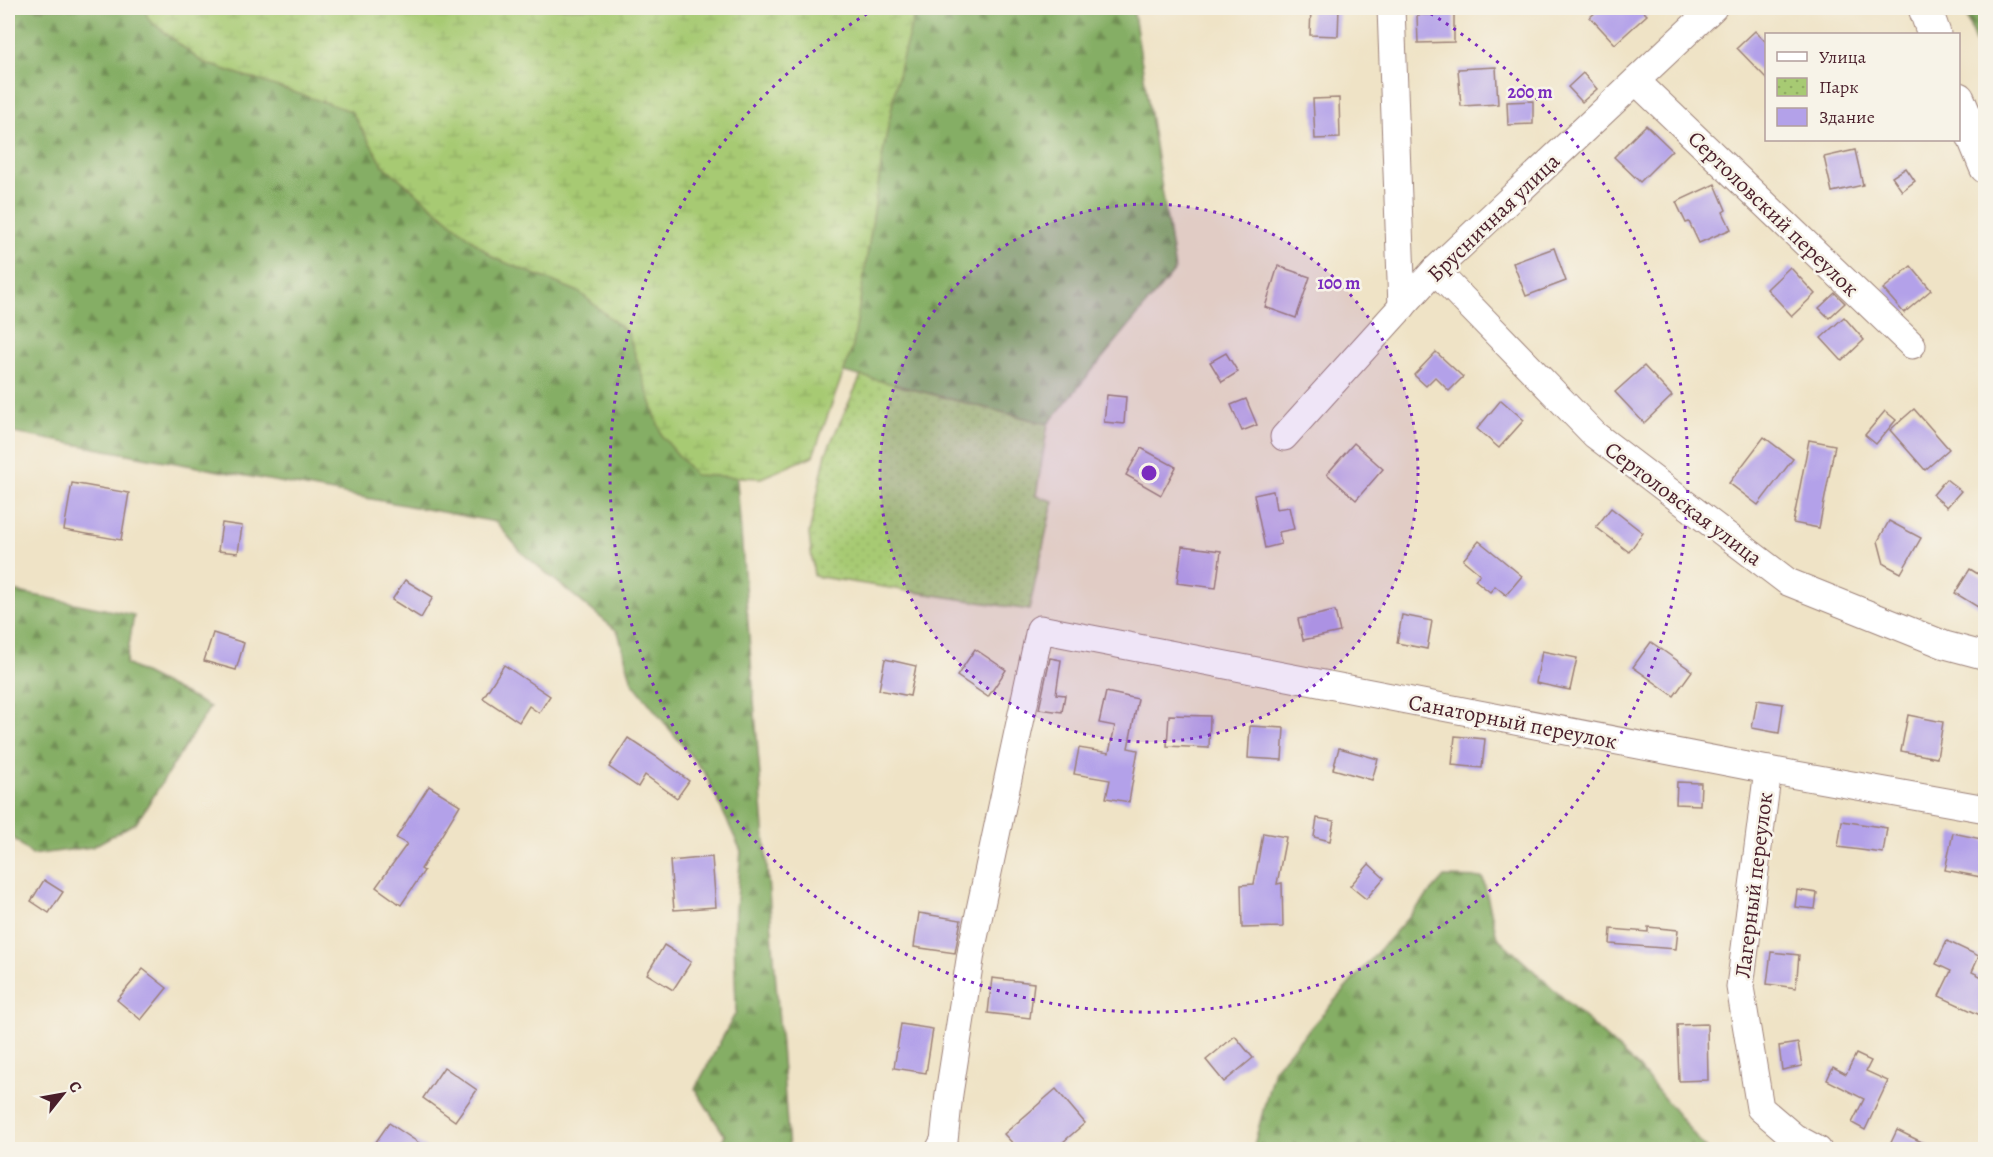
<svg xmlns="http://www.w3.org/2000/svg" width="1993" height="1157" viewBox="0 0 1993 1157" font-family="Alegreya,serif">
<defs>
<pattern id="forest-firs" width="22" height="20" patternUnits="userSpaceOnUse" patternTransform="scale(1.5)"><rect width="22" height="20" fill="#85ae65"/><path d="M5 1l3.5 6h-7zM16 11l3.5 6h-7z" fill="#6f8d53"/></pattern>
<pattern id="wetland-marsh" width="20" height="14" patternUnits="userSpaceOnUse" patternTransform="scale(1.5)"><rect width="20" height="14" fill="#a7ca73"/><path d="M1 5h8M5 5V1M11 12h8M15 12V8" fill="none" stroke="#91ad64"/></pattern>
<pattern id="park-dots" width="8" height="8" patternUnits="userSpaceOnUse" patternTransform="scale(1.5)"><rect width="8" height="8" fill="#a7ca73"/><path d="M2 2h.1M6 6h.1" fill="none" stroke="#91ad64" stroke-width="1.8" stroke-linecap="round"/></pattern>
</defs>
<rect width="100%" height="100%" fill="#f7f3e8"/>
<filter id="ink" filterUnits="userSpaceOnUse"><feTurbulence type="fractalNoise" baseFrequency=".0167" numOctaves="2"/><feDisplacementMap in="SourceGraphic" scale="12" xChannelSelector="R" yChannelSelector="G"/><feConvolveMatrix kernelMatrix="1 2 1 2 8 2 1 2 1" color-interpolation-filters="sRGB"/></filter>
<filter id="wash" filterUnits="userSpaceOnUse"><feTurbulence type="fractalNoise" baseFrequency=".008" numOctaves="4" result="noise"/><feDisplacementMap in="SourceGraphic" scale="24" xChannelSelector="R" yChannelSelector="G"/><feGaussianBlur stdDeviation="1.35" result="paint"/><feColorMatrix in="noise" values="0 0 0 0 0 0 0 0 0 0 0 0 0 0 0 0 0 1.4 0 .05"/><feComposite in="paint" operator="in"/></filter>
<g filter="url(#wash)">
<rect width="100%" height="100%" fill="#efe3c6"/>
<g fill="url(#forest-firs)" stroke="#686648" stroke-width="1.5">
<polygon points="8,8 700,8 789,1149 716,1149 725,1136 695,1089 736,1012 734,933 741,851 706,775 632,682 618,632 522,553 496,522 8,432"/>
<polygon points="791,8 1133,8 1175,270 1048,424 816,365"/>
<polygon points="1964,8 1985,8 1985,72"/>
<polygon points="8,590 134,615 126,664 210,707 137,822 92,847 32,855 8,833"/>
<polygon points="1444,877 1483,878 1497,937 1639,1068 1706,1149 1253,1149 1274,1069"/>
</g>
<polygon fill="url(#wetland-marsh)" stroke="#78744f" stroke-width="1.5" points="144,8 916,8 900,66 884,147 853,346 813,456 761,478 695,475 662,436 628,333 579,292 494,258 383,165 351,111 202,62 149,20"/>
<polygon fill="url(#park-dots)" stroke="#78744f" stroke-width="1.5" points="861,376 1048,424 1036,496 1053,501 1029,610 814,576 809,534 826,453"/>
<g id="blocks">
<g fill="#b3a1e9">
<polygon points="1311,8 1339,8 1338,36 1310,35"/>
<polygon points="1601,8 1640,8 1647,15 1615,44 1590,17"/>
<polygon points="1454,14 1454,42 1418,43 1417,15"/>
<polygon points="1755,31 1767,43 1767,79 1737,48"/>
<polygon points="1496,67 1498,104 1461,106 1458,69"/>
<polygon points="1583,73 1597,89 1582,102 1568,87"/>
<polygon points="1339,98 1340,138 1315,139 1313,99"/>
<polygon points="1533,101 1533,124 1508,125 1507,102"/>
<polygon points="1646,125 1672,150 1640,182 1614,157"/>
<polygon points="1855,150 1863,185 1832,192 1824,157"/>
<polygon points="1906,168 1915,181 1902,191 1892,177"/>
<polygon points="1715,184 1726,210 1723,212 1731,229 1699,243 1689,222 1686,223 1676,202"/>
<polygon points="1554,248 1566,281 1526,296 1513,263"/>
<polygon points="1278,266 1310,277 1296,318 1265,307"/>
<polygon points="1911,266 1931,290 1904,313 1883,289"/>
<polygon points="1790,267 1815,294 1792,316 1767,289"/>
<polygon points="1835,293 1845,303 1829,318 1819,308"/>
<polygon points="1844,317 1864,340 1842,361 1821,338"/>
<polygon points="1436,352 1463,377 1449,391 1435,377 1426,386 1414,375"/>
<polygon points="1226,353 1238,372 1222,382 1210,362"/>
<polygon points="1644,366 1672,396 1644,423 1615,392"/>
<polygon points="1107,395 1126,397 1124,424 1104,422"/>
<polygon points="1246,399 1257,425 1242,431 1231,405"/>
<polygon points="1501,400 1524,420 1499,448 1477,429"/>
<polygon points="1914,409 1949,449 1925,470 1890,430"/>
<polygon points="1885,411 1896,420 1876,444 1865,435"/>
<polygon points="1764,437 1793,459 1758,505 1729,483"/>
<polygon points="1809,440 1835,445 1819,528 1793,523"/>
<polygon points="1354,443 1383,469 1356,500 1327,474"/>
<polygon points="1141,448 1176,467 1161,495 1126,475"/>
<polygon points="1946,479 1961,491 1947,507 1933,495"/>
<polygon points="72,483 129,493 121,540 64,530"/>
<polygon points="1273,491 1276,509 1289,507 1294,529 1279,532 1281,544 1265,548 1254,495"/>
<polygon points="1611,508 1643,533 1629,552 1596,527"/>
<polygon points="1889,521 1921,538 1901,573 1884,564 1878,541"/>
<polygon points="222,523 242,526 238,553 218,551"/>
<polygon points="1479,541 1522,576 1506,595 1495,586 1490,592 1475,580 1480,574 1463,560"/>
<polygon points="1182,546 1221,551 1216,588 1177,583"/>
<polygon points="1970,569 1986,579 1986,612 1955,593"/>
<polygon points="405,580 433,597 421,618 392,600"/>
<polygon points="1335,611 1340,632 1303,640 1298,619"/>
<polygon points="1402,615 1432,621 1427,649 1397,643"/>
<polygon points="213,633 244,643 236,670 204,661"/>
<polygon points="1651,642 1692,671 1674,696 1633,667"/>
<polygon points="975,649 1006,670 988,697 957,676"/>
<polygon points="1542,651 1577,658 1570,690 1536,683"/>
<polygon points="1050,658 1061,660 1056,694 1065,695 1062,712 1039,709"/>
<polygon points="885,659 916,666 910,696 879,690"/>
<polygon points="504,665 550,696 539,713 529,706 519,722 483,698"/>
<polygon points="1106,692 1138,699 1128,748 1138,750 1129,802 1106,798 1110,780 1074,774 1079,748 1109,753 1115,726 1099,723"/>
<polygon points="1757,700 1783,704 1779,733 1752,728"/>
<polygon points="1169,715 1210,716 1209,748 1167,746"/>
<polygon points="1908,715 1943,722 1937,758 1901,751"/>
<polygon points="1250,726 1284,728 1282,760 1248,758"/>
<polygon points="1455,736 1485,739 1482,768 1452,765"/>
<polygon points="628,738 657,757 689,781 677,798 645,775 638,787 609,767"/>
<polygon points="1339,748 1378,759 1372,780 1333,769"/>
<polygon points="1677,782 1701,783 1700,805 1676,804"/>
<polygon points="429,786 460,805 421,869 424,871 401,905 376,887 407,844 396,838"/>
<polygon points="1317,818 1334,821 1330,841 1314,837"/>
<polygon points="1842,821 1887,828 1883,853 1838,847"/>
<polygon points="1263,833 1286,837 1277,884 1282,883 1283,927 1242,928 1241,885 1254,884"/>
<polygon points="1953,833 1986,840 1986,878 1945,870"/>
<polygon points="712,857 716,907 674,910 670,861"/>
<polygon points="1369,864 1384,878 1366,899 1350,886"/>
<polygon points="44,880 63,892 49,913 31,901"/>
<polygon points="1797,890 1817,893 1815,909 1795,907"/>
<polygon points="919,913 961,920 955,953 914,947"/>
<polygon points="1648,927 1678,930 1676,949 1610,944 1611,929 1648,932"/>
<polygon points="1947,941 1979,956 1972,972 1986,979 1986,1004 1980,1015 1939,996 1951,971 1936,964"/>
<polygon points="664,945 691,962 673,990 647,974"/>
<polygon points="1771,952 1799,955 1796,988 1767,984"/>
<polygon points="143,969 167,988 141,1020 117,1000"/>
<polygon points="992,978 1034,983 1030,1018 988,1013"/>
<polygon points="901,1024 933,1029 926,1073 894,1068"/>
<polygon points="1707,1024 1708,1080 1679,1081 1677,1025"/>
<polygon points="1235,1036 1253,1058 1224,1082 1206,1060"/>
<polygon points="1798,1043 1802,1066 1782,1070 1779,1046"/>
<polygon points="1856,1054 1871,1061 1866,1071 1888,1081 1865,1130 1852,1123 1864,1099 1827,1080 1833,1067 1846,1074"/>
<polygon points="444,1067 477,1090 455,1121 423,1098"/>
<polygon points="1056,1089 1085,1123 1055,1149 1018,1149 1004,1134"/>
<polygon points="389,1123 428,1149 371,1149"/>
<polygon points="1897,1130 1936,1149 1888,1149"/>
</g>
</g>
</g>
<g filter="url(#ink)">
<use href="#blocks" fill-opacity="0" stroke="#9c8178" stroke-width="1.5"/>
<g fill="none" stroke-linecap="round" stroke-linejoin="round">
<g stroke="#9c8178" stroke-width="29">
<g id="minor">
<polyline points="1391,8 1402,307"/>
<polyline points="1636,81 1912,345"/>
<polyline points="1435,270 1595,435 1788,582 1945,645 1986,656"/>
<polyline points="1284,437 1435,270 1713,8"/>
<polyline points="1768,770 1740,987 1760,1108 1794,1137 1818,1150"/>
<polyline points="939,1150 944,1141 949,1094 972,947 1040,629 1768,770 1986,809"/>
</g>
</g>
<g stroke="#9c8178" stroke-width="35">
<g id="major">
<polyline points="1925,8 1934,34"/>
<polyline points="1958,99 1986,167"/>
</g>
</g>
<use href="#minor" stroke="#fff" stroke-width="27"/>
<use href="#major" stroke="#fff" stroke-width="33"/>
</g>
</g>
<circle cx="1149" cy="473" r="269" fill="#7b2cbf" fill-opacity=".12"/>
<g fill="none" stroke="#7b2cbf" stroke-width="3" stroke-dasharray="3 6">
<circle cx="1149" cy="473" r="269"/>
<path d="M1423 9A539 539 0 1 1 875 9"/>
</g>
<g text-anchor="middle" stroke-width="5" stroke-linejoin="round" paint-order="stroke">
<g font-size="22" fill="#4a1f2b" stroke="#f7f3e8">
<text transform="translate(1774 213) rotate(44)" y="8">Сертоловский переулок</text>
<text transform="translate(1493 217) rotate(-44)" y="8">Брусничная улица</text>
<text transform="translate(1684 503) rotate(37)" y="8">Сертоловская улица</text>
<text transform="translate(1513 721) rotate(11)" y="8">Санаторный переулок</text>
<text transform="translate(1753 885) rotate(-83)" y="8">Лагерный переулок</text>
</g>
</g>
<circle cx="1149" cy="473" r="9" fill="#7b2cbf" stroke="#f7f3e8" stroke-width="3"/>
<g font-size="18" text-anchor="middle" font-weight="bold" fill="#7b2cbf" stroke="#f7f3e8" stroke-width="5" stroke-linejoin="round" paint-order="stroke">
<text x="1530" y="98">200 m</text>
<text x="1339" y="289">100 m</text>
</g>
<rect width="1993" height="1157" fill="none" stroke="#f7f3e8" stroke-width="30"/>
<rect x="1765" y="33" width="195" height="108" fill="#f7f3e8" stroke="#b29e9c" stroke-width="1.5"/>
<rect x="1777" y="52" width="30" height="9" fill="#ffffff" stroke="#b29e9c" stroke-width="1.5"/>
<text x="1819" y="63" font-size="18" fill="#4a1f2b">Улица</text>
<rect x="1777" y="78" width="30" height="18" fill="url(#park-dots)" stroke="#b29e9c" stroke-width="1.5"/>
<text x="1819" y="93" font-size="18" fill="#4a1f2b">Парк</text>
<rect x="1777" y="108" width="30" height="18" fill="#b3a1e9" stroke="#b29e9c" stroke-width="1.5"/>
<text x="1819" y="123" font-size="18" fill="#4a1f2b">Здание</text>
<g transform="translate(63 1094) rotate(59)" stroke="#f7f3e8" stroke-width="4.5" paint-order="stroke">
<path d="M0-4.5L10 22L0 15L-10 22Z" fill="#4a1f2b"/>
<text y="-9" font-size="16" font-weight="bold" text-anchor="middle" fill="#4a1f2b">С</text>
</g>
</svg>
